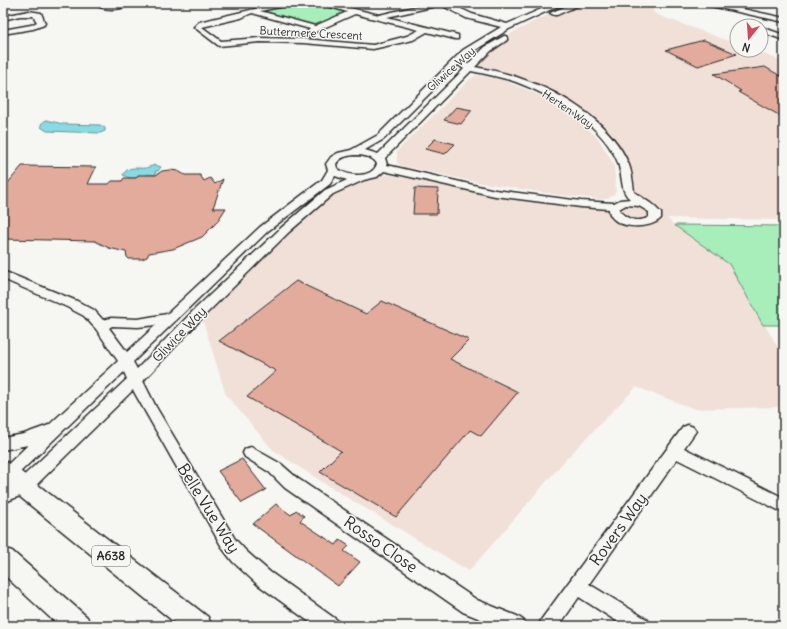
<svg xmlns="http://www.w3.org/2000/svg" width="787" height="629" viewBox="0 0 787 629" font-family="Delius,sans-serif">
<rect width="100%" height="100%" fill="#f6f6f2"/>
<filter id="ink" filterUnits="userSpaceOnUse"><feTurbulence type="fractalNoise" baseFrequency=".025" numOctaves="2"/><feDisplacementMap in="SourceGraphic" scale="8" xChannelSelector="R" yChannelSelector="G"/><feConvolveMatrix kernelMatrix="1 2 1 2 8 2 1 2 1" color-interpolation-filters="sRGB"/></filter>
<g filter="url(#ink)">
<g fill="#f0e0d8">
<polygon points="582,3 651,3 654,13 660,16 737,44 737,50 753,50 784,62 784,220 667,218 674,225 729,264 784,358 784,407 695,409 636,387 566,459 469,571 327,485 273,450 226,395 205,327 199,313 297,219 347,177 377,173 517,196 616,206 636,202 624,165 591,122 527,83 469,67 488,49 512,33 541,18"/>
<polygon points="476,75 500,79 547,98 582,123 598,138 614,165 616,192 608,199 598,199 559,195 476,182 402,166 397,163 397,151 469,80"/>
</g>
<g fill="#a7eebb" stroke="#698c73">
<polygon points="297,3 314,4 345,11 345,13 315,26 259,11"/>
<polygon points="674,225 784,226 784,325 763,325 729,264"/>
</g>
<g fill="#8adae4" stroke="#64949a">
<polygon points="46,120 63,124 100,125 105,128 105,131 100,133 47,131 41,127 41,124"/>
<path d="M 155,165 L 161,167 L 158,171 L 155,171 L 156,175 L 148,174 L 140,178 L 130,178 L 123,175 C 128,165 137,169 146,168 C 149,167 152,166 155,165 Z"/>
</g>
<g fill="#e3ab9b" stroke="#2b2b2b">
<polygon points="704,40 737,54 698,66 666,50"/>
<polygon points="765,67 784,78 784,118 738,92 741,91 714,74"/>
<polygon points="456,107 472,110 461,124 444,120"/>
<polygon points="435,139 455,144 445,154 425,149"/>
<polygon points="22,166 96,167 88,184 109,184 112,181 122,181 124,178 136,178 138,175 156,175 162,171 170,170 178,171 185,175 200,175 204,181 210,178 215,184 223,179 213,208 226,208 217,222 202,237 173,249 149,253 147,257 142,259 129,259 127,257 126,252 109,248 95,241 3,239 3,189"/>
<polygon points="415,188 438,189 437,214 413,214"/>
<polygon points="296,281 366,314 382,301 469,340 450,359 518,392 481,436 470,430 396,517 320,472 341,451 247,397 276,371 219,341"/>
<polygon points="242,459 266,490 242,503 218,471"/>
<polygon points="276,504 291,515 296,510 304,516 300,521 336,545 340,540 349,546 344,551 360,562 338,586 253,524"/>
</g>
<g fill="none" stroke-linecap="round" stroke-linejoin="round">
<g stroke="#2b2b2b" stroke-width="3">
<g id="minor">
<path d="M 94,3 L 109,4 L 133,3 C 123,10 103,12 94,3 Z"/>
<path d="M 280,3 L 294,3 L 290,5 L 260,11 L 315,26 L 347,12 L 318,3 L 330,3 L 379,15 L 431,3 L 449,3 L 472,14 L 507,24 L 555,3 L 565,3 L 509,29 L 469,54 L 384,139 L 365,150 L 378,154 L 464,69 L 460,66 L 461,64 L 468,64 L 485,47 L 504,36 L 507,36 L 507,40 L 491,51 L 475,67 C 491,70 507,73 522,79 C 563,93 612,123 629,165 C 632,173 633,183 634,192 L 653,205 L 661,213 L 661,218 C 650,231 609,229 609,209 L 581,207 L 495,196 L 384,171 L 377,177 L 364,180 L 333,194 L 289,232 L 204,316 L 143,381 L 156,407 L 235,539 L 246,551 L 270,572 L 337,620 L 339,626 L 315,626 L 257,584 L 233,562 L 223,549 L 133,390 L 29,492 L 3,503 L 3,489 L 17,482 L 127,379 L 124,372 L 14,478 L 9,486 L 3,487 L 3,469 L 28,445 L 3,450 L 3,438 L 24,434 L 49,425 L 118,361 L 96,329 L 84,316 L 67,307 L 3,279 L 3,271 L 77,301 L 94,310 L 103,320 L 111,318 L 138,319 L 167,314 L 260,227 L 322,180 L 328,170 L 326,164 L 331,157 L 338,153 L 351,150 L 378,135 L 463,50 L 501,27 L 466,18 L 441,5 L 387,17 L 458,35 L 458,39 L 455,39 L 427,32 L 413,40 L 373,49 L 303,43 L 260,42 L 219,46 L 194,27 L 199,22 ZM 252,13 L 310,29 L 305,34 L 309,36 L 319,30 L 355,14 L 419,30 L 407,36 L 373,45 L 303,39 L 260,38 L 221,41 L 202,27 L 241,18 ZM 471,71 C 486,74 501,77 516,82 C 549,94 594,120 612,151 C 616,157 619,164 620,171 C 623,181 621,192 630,199 L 620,200 L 614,203 L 581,201 L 495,190 L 387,165 L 385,158 ZM 354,155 C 362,155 373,156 377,164 C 372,179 347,177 337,168 L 336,164 C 340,157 347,156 354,155 ZM 335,176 L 347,180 L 325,190 L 281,228 L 194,310 L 137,369 L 133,362 L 268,231 L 330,184 ZM 626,205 L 639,206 L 649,212 L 649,217 C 639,223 627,220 620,211 L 619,209 ZM 156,325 L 127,352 L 109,328 L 112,326 L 138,327 Z"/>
<polygon points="574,3 584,3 557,15 554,15 550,13"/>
<polygon points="702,3 716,3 784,18 784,22 706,5"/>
<polygon points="29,11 41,13 45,23 44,25 33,29 3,34 3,30 31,25 37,22 33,16 20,16 3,20 3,16"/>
<polygon points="761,27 784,35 784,40 761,32"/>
<polygon points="688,425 693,427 696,431 684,448 784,498 784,513 677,459 589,584 648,620 650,626 624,626 579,597 559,626 539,626 541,620 683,427"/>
<polygon points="251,447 281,464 297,478 477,600 517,616 523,620 525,626 498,626 463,612 285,488 269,472 245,457 243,453 245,449"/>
</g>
</g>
<g stroke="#2b2b2b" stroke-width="3">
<g id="highway">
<polygon points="3,461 11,464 208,617 212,626 179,626 3,483"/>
<polygon points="3,548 12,551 87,617 91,626 59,626 3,574"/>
</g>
</g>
<use href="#minor" fill="#f6f6f2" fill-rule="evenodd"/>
<use href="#highway" fill="#f6f6f2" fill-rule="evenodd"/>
</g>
</g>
<g text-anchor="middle" stroke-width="3" stroke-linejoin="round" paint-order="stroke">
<g font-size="11" fill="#2b2b2b" stroke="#f6f6f2">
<text transform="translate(311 33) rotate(3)" y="4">Buttermere Crescent</text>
<text transform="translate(451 69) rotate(-42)" y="4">Gliwice Way</text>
<text transform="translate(568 109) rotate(34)" y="4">Herten Way</text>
</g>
<rect fill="#f6f6f2" stroke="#686867" stroke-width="1" x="92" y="546" width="38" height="20" rx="3"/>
<g font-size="12" font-weight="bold" fill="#2b2b2b">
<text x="111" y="560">A638</text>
</g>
<g font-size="13" fill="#2b2b2b" stroke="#f6f6f2">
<text transform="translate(179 334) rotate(-46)" y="5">Gliwice Way</text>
</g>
<g font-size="16" fill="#2b2b2b" stroke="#f6f6f2">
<text transform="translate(209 508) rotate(58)" y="6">Belle Vue Way</text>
<text transform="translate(618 529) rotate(-54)" y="6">Rovers Way</text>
<text transform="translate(381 544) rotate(35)" y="6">Rosso Close</text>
</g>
</g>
<rect width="787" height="629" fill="none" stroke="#f6f6f2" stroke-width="16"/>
<rect x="8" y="8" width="771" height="613" fill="none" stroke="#2b2b2b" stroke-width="1.5" filter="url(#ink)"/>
<g transform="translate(749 38) rotate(197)"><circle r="19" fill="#f6f6f2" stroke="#a5a5a2"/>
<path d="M0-3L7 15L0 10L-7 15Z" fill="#d1495b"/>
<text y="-6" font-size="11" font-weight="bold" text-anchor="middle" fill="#2b2b2b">N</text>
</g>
</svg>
